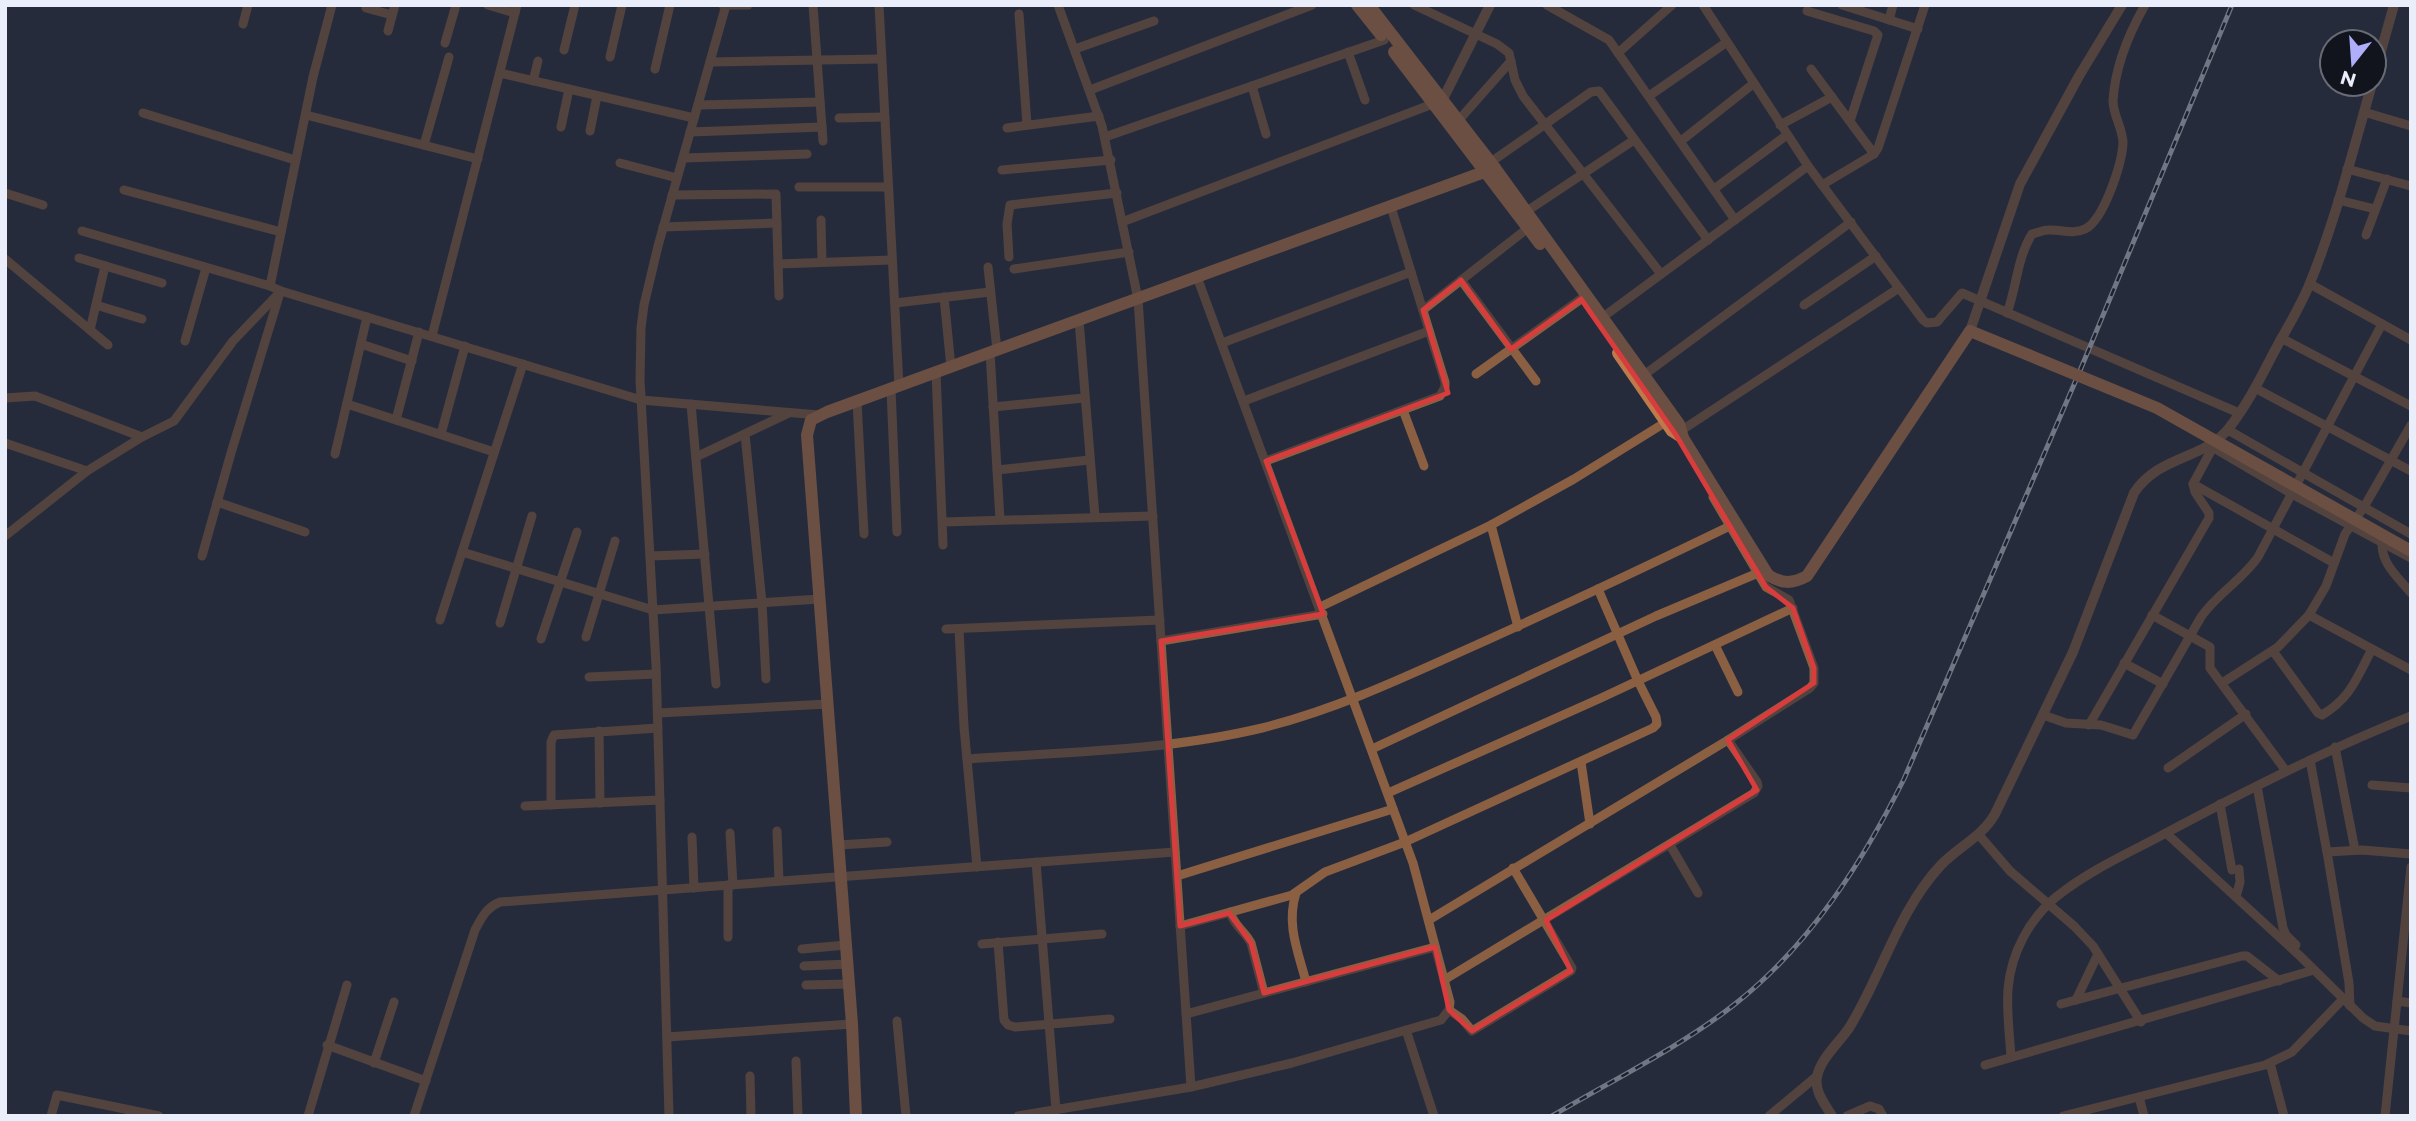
<svg xmlns="http://www.w3.org/2000/svg" width="2416" height="1121" viewBox="0 0 2416 1121" font-family="Montserrat,sans-serif">
<rect width="100%" height="100%" fill="#262b3c"/>
<g fill="none" stroke-linecap="round" stroke-linejoin="round">
<g stroke="#8a5f42" stroke-width="9">
<polyline points="332,5 313,77 270,286 281,291 641,400 819,415"/>
<polyline points="488,5 515,13"/>
<polyline points="723,5 748,5"/>
<polyline points="813,5 823,141"/>
<polyline points="879,5 899,386"/>
<polyline points="1058,5 1102,126 1138,299 1191,1087"/>
<polyline points="1414,5 1497,44 1509,53 1515,80 1523,96 1661,274"/>
<polyline points="1547,5 1609,40 1735,220"/>
<polyline points="1703,5 1808,166 1923,320 1927,323 1937,322 1962,293 2239,413"/>
<polyline points="1842,5 1918,29"/>
<polyline points="366,8 392,15"/>
<polyline points="1807,11 1874,31 1878,35 1850,121"/>
<polyline points="1019,14 1027,125"/>
<polyline points="1889,20 1893,5"/>
<polyline points="243,24 248,5"/>
<polyline points="388,31 395,5"/>
<polyline points="445,43 456,5"/>
<polyline points="1075,49 1154,21"/>
<polyline points="564,50 575,5"/>
<polyline points="1348,52 1365,100"/>
<polyline points="1618,53 1672,5"/>
<polyline points="610,57 622,5"/>
<polyline points="710,62 881,59"/>
<polyline points="655,69 670,5"/>
<polyline points="1811,69 1874,154"/>
<polyline points="500,73 694,118"/>
<polyline points="533,81 538,61"/>
<polyline points="1252,86 1266,134"/>
<polyline points="1090,90 1312,5"/>
<polyline points="1649,96 1727,42"/>
<polyline points="698,105 820,102"/>
<polyline points="2364,112 2411,126"/>
<polyline points="143,113 295,160"/>
<polyline points="306,115 478,159"/>
<polyline points="839,118 885,117"/>
<polyline points="1458,121 1511,61"/>
<polyline points="1780,125 1832,97"/>
<polyline points="561,127 569,89"/>
<polyline points="1007,128 1099,116"/>
<polyline points="590,131 597,96"/>
<polyline points="690,132 822,127"/>
<polyline points="1105,137 1384,40"/>
<polyline points="1681,141 1753,84"/>
<polyline points="424,145 449,57"/>
<polyline points="683,158 807,154"/>
<polyline points="1491,162 1591,92 1599,91 1708,240"/>
<polyline points="620,163 677,178"/>
<polyline points="2347,169 2411,186"/>
<polyline points="1002,170 1111,160"/>
<polyline points="1822,185 1874,154 1878,148 1925,5"/>
<polyline points="799,187 888,187"/>
<polyline points="1714,189 1787,135"/>
<polyline points="124,190 281,232"/>
<polyline points="5,193 43,205"/>
<polyline points="672,195 776,194 779,296"/>
<polyline points="2338,200 2375,209"/>
<polyline points="1527,211 1634,140"/>
<polyline points="821,220 822,262"/>
<polyline points="1122,222 1438,102"/>
<polyline points="663,227 777,223"/>
<polyline points="82,231 270,286"/>
<polyline points="2366,235 2387,179"/>
<polyline points="1009,257 1007,224 1010,205 1117,193"/>
<polyline points="79,258 162,283"/>
<polyline points="5,259 108,345"/>
<polyline points="778,264 892,260"/>
<polyline points="988,267 997,350"/>
<polyline points="1014,269 1129,252"/>
<polyline points="1461,280 1536,381"/>
<polyline points="2310,284 2411,340"/>
<polyline points="944,297 951,367"/>
<polyline points="895,303 990,292"/>
<polyline points="96,305 142,319"/>
<polyline points="1804,305 1876,256"/>
<polyline points="1423,310 1528,228"/>
<path d="M 2007,313 C 2017,286 2017,258 2032,234 C 2037,233 2043,230 2048,230 C 2060,229 2073,235 2085,229 C 2104,220 2122,163 2123,143 C 2123,129 2113,115 2113,101 C 2115,66 2128,35 2145,5"/>
<polyline points="1603,317 1808,166"/>
<polyline points="1079,320 1095,517"/>
<polyline points="90,330 105,266"/>
<polyline points="432,336 517,5"/>
<polyline points="2281,338 2411,406"/>
<polyline points="185,341 206,268"/>
<polyline points="1222,343 1411,272"/>
<polyline points="361,344 412,361"/>
<polyline points="990,352 1000,520"/>
<polyline points="936,372 943,545"/>
<polyline points="1476,374 1581,299"/>
<polyline points="1644,375 1851,222"/>
<polyline points="2255,388 2411,471"/>
<polyline points="891,389 897,532"/>
<polyline points="5,398 35,396 142,437"/>
<polyline points="857,401 864,534"/>
<polyline points="1244,401 1429,331"/>
<polyline points="347,404 494,452"/>
<polyline points="691,404 716,684"/>
<polyline points="993,407 1084,398"/>
<polyline points="1403,410 1424,466"/>
<polyline points="396,420 419,332"/>
<polyline points="1682,430 1899,288"/>
<polyline points="2228,430 2411,534"/>
<polyline points="441,434 465,346"/>
<polyline points="745,434 762,603 766,679"/>
<polyline points="5,443 87,471"/>
<polyline points="2209,445 2292,494 2411,558"/>
<polyline points="335,454 367,317"/>
<polyline points="696,457 789,413"/>
<polyline points="1266,461 1440,396 1445,387 1445,382 1391,207"/>
<polyline points="997,470 1089,460"/>
<polyline points="2193,484 2334,563"/>
<polyline points="217,502 305,532"/>
<polyline points="943,522 1153,516"/>
<polyline points="1491,525 1518,627"/>
<polyline points="5,536 87,471 142,437 174,421 233,341 281,291"/>
<path d="M 2382,542 C 2381,564 2398,577 2411,593"/>
<polyline points="462,552 653,610 820,599"/>
<polyline points="202,556 231,453 279,296"/>
<polyline points="650,556 705,554"/>
<polyline points="1320,607 1491,525 1574,479 1666,422"/>
<polyline points="2152,615 2210,647 2210,668 2286,771"/>
<polyline points="2309,615 2411,670"/>
<polyline points="440,620 523,364"/>
<polyline points="500,623 532,516"/>
<polyline points="946,629 1160,620"/>
<polyline points="959,629 964,727 977,867"/>
<polyline points="586,637 615,541"/>
<polyline points="541,639 577,532"/>
<polyline points="1161,641 1323,614"/>
<polyline points="1715,645 1738,692"/>
<path d="M 2273,651 L 2318,713 L 2322,715 C 2351,698 2357,677 2372,649"/>
<polyline points="2124,663 2163,684"/>
<polyline points="589,677 656,674"/>
<polyline points="2222,683 2278,647 2309,615 2326,586 2345,534 2364,507 2411,425"/>
<polyline points="658,713 828,704"/>
<path d="M 2043,715 L 2066,723 L 2101,725 L 2133,735 L 2201,617 C 2217,594 2242,580 2258,557 L 2382,324"/>
<polyline points="2089,725 2209,518 2209,513 2195,492 2193,484 2213,447"/>
<polyline points="599,731 600,803"/>
<polyline points="2335,747 2355,850"/>
<polyline points="1372,749 1656,616 1758,573"/>
<path d="M 967,759 C 1065,752 1166,751 1262,728 C 1330,711 1392,683 1456,654 C 1548,613 1639,570 1730,526"/>
<polyline points="2310,760 2327,852 2349,983 2350,1006"/>
<polyline points="1581,762 1590,824"/>
<polyline points="2168,768 2246,714"/>
<polyline points="2372,785 2411,788"/>
<polyline points="2257,786 2283,928 2286,935 2296,945"/>
<polyline points="1388,793 1601,698 1793,608"/>
<polyline points="2220,804 2232,870"/>
<polyline points="551,805 551,742 554,735 658,728"/>
<polyline points="525,806 660,800"/>
<polyline points="777,831 779,881"/>
<polyline points="730,833 733,885"/>
<polyline points="2166,833 2300,956 2363,1018 2375,1026 2411,1031"/>
<polyline points="1979,835 2010,871 2074,926 2093,946 2141,1022"/>
<polyline points="692,837 694,888"/>
<polyline points="839,845 887,842"/>
<polyline points="1670,845 1698,893"/>
<polyline points="2327,852 2362,850 2411,854"/>
<polyline points="1036,862 1056,1110"/>
<polyline points="1177,876 1393,809"/>
<polyline points="728,885 728,937"/>
<path d="M 1296,893 C 1286,925 1298,951 1306,982"/>
<polyline points="2236,897 2240,882 2239,869"/>
<path d="M 1230,912 C 1234,926 1245,931 1251,943 L 1264,993"/>
<polyline points="1429,920 1728,740 1810,688 1814,683 1814,668 1789,600 1766,587 1713,497"/>
<polyline points="1180,926 1292,895 1325,872 1405,842 1653,728 1657,724 1656,717 1638,681 1598,589"/>
<polyline points="998,942 1004,1020 1008,1025 1015,1027 1110,1019"/>
<polyline points="982,944 1102,934"/>
<polyline points="802,949 846,945"/>
<polyline points="804,966 848,964"/>
<polyline points="1444,980 1754,793 1758,786 1757,782 1728,740"/>
<polyline points="806,985 849,984"/>
<polyline points="2076,1000 2098,954"/>
<polyline points="2397,1001 2411,1003"/>
<polyline points="2061,1004 2242,956 2247,956 2279,981"/>
<polyline points="1449,1010 1462,1019 1472,1031 1571,971 1572,968 1513,868"/>
<polyline points="1186,1014 1435,947"/>
<polyline points="897,1021 906,1116"/>
<polyline points="1406,1030 1434,1116"/>
<polyline points="667,1037 852,1024"/>
<polyline points="327,1045 426,1081"/>
<path d="M 2011,1057 C 2008,1012 2001,980 2023,938 C 2031,922 2046,904 2060,894 C 2092,869 2131,852 2166,833 C 2247,790 2326,750 2411,716"/>
<polyline points="796,1061 798,1116"/>
<polyline points="374,1063 394,1002"/>
<polyline points="2270,1063 2284,1116"/>
<polyline points="1985,1065 2314,970"/>
<polyline points="750,1076 751,1116"/>
<polyline points="2139,1097 2144,1116"/>
<polyline points="51,1116 57,1095 159,1116"/>
<polyline points="308,1116 347,985"/>
<path d="M 414,1116 L 475,930 C 482,917 486,908 500,902 L 1175,852"/>
<polyline points="669,1116 656,665 640,380 641,328 644,305 658,246 726,5"/>
<polyline points="1018,1116 1191,1087 1292,1063 1441,1020 1449,1010 1450,1002 1413,863 1197,277"/>
<polyline points="1769,1116 1817,1076"/>
<polyline points="1847,1116 1870,1106 1879,1109 1883,1116"/>
<polyline points="2063,1116 2265,1065 2292,1052 2343,999"/>
<polyline points="2385,1116 2411,867"/>
</g>
<g stroke="#8a5f42" stroke-width="10">
<polyline points="2374,76 2394,5"/>
<polyline points="1442,101 1490,5"/>
<path d="M 1832,1116 C 1825,1104 1814,1091 1817,1077 C 1820,1059 1839,1043 1849,1028 C 1882,975 1898,911 1941,865 C 1959,846 1982,837 1995,814 L 2073,652 L 2134,493 C 2159,455 2204,460 2229,428 C 2247,405 2260,379 2273,354 C 2285,331 2300,308 2310,283 C 2336,219 2353,150 2372,84"/>
</g>
<g stroke="#be7a4a" stroke-width="12">
<polyline points="1357,5 1381,35"/>
<polyline points="1369,5 1495,168 1679,424 1683,438 1768,575"/>
<polyline points="1394,52 1540,244"/>
<polyline points="1618,353 1672,431 1683,438"/>
<polyline points="856,1116 852,1024 807,435 811,420 827,412 1495,168"/>
</g>
<g stroke="#cdd1de" stroke-width="5">
<path id="rail" d="M 1552,1116 C 1611,1081 1682,1046 1735,1004 C 1810,945 1862,863 1904,779 L 2079,373 L 2232,5"/>
</g>
<use href="#rail" stroke="#11141c" stroke-width="2.5" stroke-dasharray="8" stroke-linecap="butt"/>
<polyline stroke="#8a5f42" stroke-width="10" points="1970,331 2020,184 2079,76 2122,5"/>
<path stroke="#be7a4a" stroke-width="12" d="M 1768,575 C 1782,584 1792,584 1807,576 L 1970,331 L 2157,408 L 2411,551"/>
</g>
<path d="M0 0H2416V1121H0ZM 1461,280 L 1511,349 L 1581,299 L 1676,435 L 1766,587 L 1793,608 L 1814,668 L 1814,683 L 1728,740 L 1757,790 L 1546,920 L 1571,971 L 1472,1031 L 1449,1010 L 1435,947 L 1264,993 L 1251,943 L 1229,913 L 1180,926 L 1161,641 L 1323,614 L 1266,461 L 1448,393 L 1423,310 Z" fill="#262b3c" fill-opacity=".55" fill-rule="evenodd"/>
<path fill="none" stroke="#d83c3d" stroke-width="5" stroke-linejoin="round" d="M 1461,280 L 1511,349 L 1581,299 L 1676,435 L 1766,587 L 1793,608 L 1814,668 L 1814,683 L 1728,740 L 1757,790 L 1546,920 L 1571,971 L 1472,1031 L 1449,1010 L 1435,947 L 1264,993 L 1251,943 L 1229,913 L 1180,926 L 1161,641 L 1323,614 L 1266,461 L 1448,393 L 1423,310 Z"/>
<rect width="2416" height="1121" fill="none" stroke="#eaeefa" stroke-width="14"/>
<g transform="translate(2353 63) rotate(197)"><circle r="33" fill="#11141c" stroke="#686b75" stroke-width="2"/>
<path d="M0-5L12 26L0 18L-12 26Z" fill="#aeaefb"/>
<text y="-10" font-size="19" font-weight="bold" text-anchor="middle" fill="#eaeefa">N</text>
</g>
</svg>
